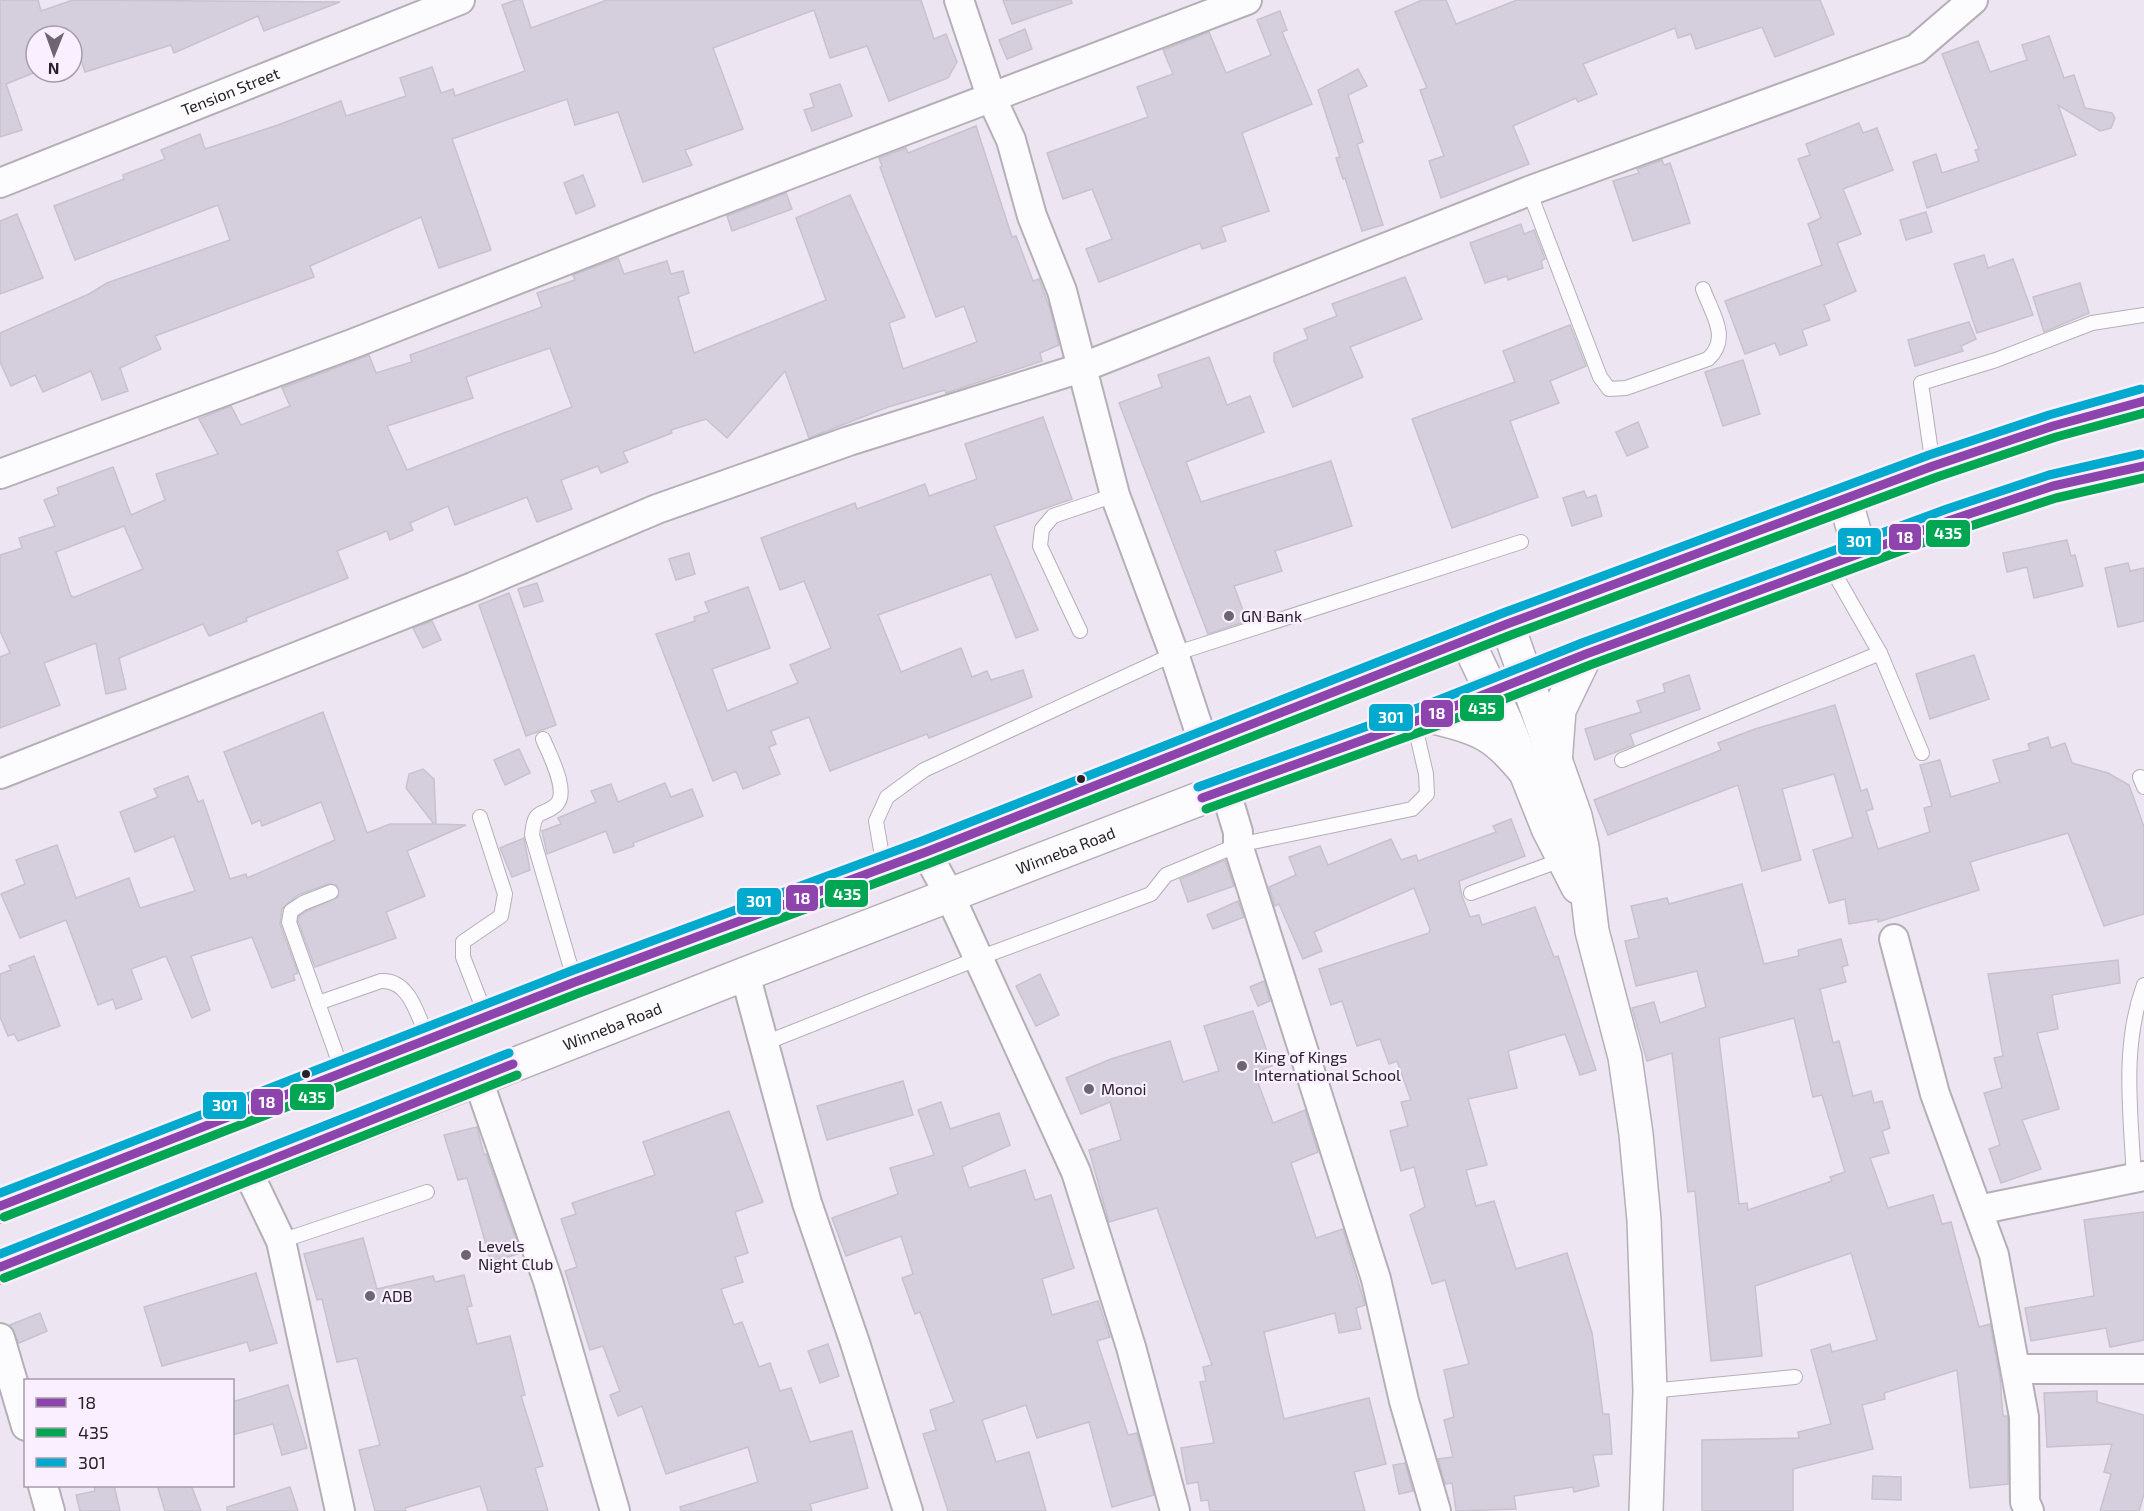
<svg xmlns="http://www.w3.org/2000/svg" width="2144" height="1511" viewBox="0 0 2144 1511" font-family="'Exo 2',sans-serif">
<rect width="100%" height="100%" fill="#eee5f2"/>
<g fill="#d5cfdd" stroke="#c7c2cd" stroke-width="1.5" fill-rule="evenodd">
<polygon points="0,0 38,0 41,11 73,0 340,2 264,31 258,16 174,53 171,45 85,72 73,36 36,36 36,72 6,84 22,130 0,137"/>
<polygon points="516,0 522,0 531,28 607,0 921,0 934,39 946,34 957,62 948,78 889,101 867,46 830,58 814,10 713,48 743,129 685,150 692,165 643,182 618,112 575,125 567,99 452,139 491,250 439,268 421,217 310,266 314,277 155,336 161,349 120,368 128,391 102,400 91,371 43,392 35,375 11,386 0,362 0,333 89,294 107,283 230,240 218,205 75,260 54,206 124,179 123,175 165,159 161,150 200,134 205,149 278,125 341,101 346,116 406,96 400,78 432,67 441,93 453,89 455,96 525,71 502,5"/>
<polygon points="1003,0 1071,0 1072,3 1012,24"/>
<polygon points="1422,0 1446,0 1456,24 1517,0 1820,0 1834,34 1775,57 1762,27 1696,49 1691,34 1678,38 1675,28 1583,64 1597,94 1578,102 1576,98 1513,126 1529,164 1441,198 1429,161 1444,156 1420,90 1427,88 1395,12"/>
<polygon points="1280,11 1287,30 1282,32 1312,104 1242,133 1269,211 1221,227 1226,241 1202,249 1200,243 1099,282 1086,249 1112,239 1092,189 1063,199 1047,153 1148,117 1137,87 1173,74 1163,50 1209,32 1226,73 1271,55 1257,20"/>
<polygon points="1025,29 1032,49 1007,59 999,40"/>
<polygon points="2049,36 2064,78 2074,75 2085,108 2112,113 2115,118 2111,128 2100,131 2058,105 2076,155 1927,208 1913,162 1936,154 1942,173 1979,161 1975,150 1979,149 1942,54 1978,41 1990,72 2027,60 2022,45"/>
<polygon points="1358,69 1367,86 1348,95 1363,142 1357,144 1383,225 1362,231 1345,178 1343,179 1336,158 1340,157 1318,90"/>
<polygon points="840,84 852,116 812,131 804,110 814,107 810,94"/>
<polygon points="1859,123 1863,133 1877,128 1893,170 1843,189 1861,234 1837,243 1856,291 1824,305 1830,320 1802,330 1807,345 1780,355 1775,343 1745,354 1725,301 1822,265 1808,224 1821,218 1798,159 1810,155 1806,144"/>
<path d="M 976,126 L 1012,237 L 1016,236 L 1033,281 L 1039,279 L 1050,309 L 1059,345 L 1040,353 L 1042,361 L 946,393 L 945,390 L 888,407 L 809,438 L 785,371 L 727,438 L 706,419 L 671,430 L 672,433 L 623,452 L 628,462 L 601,473 L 598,466 L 561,480 L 572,509 L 537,522 L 527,497 L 455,525 L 448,506 L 410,523 L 413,530 L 390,540 L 387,531 L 337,551 L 348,578 L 246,618 L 247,621 L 209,636 L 203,624 L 119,658 L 126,689 L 106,694 L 96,643 L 44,663 L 60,705 L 0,728 L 0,657 L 10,653 L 0,631 L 0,555 L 22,548 L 19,538 L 55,526 L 44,500 L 59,494 L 57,488 L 113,467 L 131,515 L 165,500 L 156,474 L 218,454 L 199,419 L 206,416 L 231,406 L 241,425 L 290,406 L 282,388 L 369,355 L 376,373 L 412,362 L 410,355 L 542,307 L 537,293 L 575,280 L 573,275 L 618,258 L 624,274 L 667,261 L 671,274 L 683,271 L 689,293 L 678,297 L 694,353 L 826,300 L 796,218 L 850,195 L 905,317 L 889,323 L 903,369 L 977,342 L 964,306 L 936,317 L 880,167 L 882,166 L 879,158 L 906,148 L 908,153 ZM 550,348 L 572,407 L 407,470 L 387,426 L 473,398 L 466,377 ZM 124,526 L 143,569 L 75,597 L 71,596 L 56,552 Z"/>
<polygon points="1662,160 1664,165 1670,163 1690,223 1633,241 1613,181 1639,173 1637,169"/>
<polygon points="583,175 595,206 576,214 564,183"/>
<polygon points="786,193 792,209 732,231 727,216"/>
<polygon points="1926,212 1932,232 1906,240 1900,220"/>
<polygon points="17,214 43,278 0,294 0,221"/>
<polygon points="1521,224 1524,234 1534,230 1545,259 1541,261 1543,268 1508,280 1507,276 1485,283 1470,243"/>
<polygon points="1984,255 1988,268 2013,259 2033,315 1977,333 1954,264"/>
<polygon points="1405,277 1422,319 1350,347 1363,377 1293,407 1274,361 1274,353 1308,339 1304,329 1337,316 1332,304"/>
<polygon points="2080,283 2089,313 2044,332 2033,297"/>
<polygon points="1969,322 1976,339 1961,346 1963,351 1915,366 1908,340"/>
<polygon points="1570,325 1586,366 1550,381 1559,403 1510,421 1538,497 1452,528 1412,419 1515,382 1503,351"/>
<polygon points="1209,357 1227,405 1250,396 1264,432 1186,462 1201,502 1331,461 1352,526 1275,551 1282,571 1234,586 1247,621 1208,634 1119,403 1162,387 1158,375"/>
<polygon points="1743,360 1760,414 1723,426 1705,372"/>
<polygon points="1043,417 1072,499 994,526 1038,630 1016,638 991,574 878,615 901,672 961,648 972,677 987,671 991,680 1023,670 1032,697 929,738 927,734 830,771 809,717 771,731 776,744 769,747 780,774 743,789 736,771 713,781 656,634 695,621 694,617 709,612 705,602 748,587 770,648 712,669 727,711 798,683 790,665 831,648 804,581 780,590 761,538 855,503 857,509 925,484 929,496 977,479 965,444"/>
<polygon points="1638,422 1648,447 1627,456 1616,432"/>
<polygon points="1584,491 1587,498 1596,495 1602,516 1572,526 1563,498"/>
<polygon points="2067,540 2071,556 2075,555 2083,586 2034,598 2027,567 2007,572 2003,553"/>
<polygon points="689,553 695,574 676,580 669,559"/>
<polygon points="2128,563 2130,571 2144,568 2144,621 2118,627 2105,568"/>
<polygon points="537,583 543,601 524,607 518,589"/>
<polygon points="509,593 556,725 526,736 479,605"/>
<polygon points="432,621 441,640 423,648 413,628"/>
<polygon points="1974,655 1989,699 1930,719 1916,674"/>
<polygon points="1689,675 1700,709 1630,734 1634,745 1595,760 1585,729 1641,712 1637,701 1665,692 1663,684"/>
<polygon points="1835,705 1861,791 1867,789 1873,809 1866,811 1878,849 1930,832 1924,808 1932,806 1920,765 1940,760 1951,797 2000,782 1993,760 2030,750 2028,744 2048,737 2051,748 2065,743 2072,763 2108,773 2129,785 2144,827 2144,914 2104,926 2068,833 1970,862 1979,890 1878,922 1878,919 1849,924 1845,899 1829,903 1813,850 1853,837 1834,774 1782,789 1801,860 1762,871 1738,785 1608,835 1594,800 1721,750 1718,743 1755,729"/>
<polygon points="323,712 367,833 390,824 434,824 406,788 409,774 423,769 434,779 436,824 466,825 407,851 425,896 386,912 396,938 315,967 298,921 299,916 307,911 338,897 337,885 328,884 298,895 282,909 280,924 298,973 293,975 295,980 272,988 252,937 191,956 210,1010 192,1018 166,956 131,969 142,999 116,1009 113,999 98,1005 66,920 20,938 1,894 25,884 16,860 57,845 76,898 129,878 140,908 195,891 174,836 135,852 120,812 158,797 154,789 188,776 198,802 203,800 230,879 246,874 247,878 335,840 321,802 262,826 260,820 252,824 224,752"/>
<polygon points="519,749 530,773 505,785 494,760"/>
<polygon points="665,783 671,797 692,789 703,816 633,843 634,846 614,853 606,831 547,854 542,831 561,824 558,818 596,802 591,791 611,784 618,802"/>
<polygon points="1511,819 1525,856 1459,881 1462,896 1470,917 1479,915 1482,925 1535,907 1554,957 1558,956 1596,1070 1580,1075 1565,1034 1508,1051 1517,1088 1468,1099 1487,1165 1466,1170 1476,1206 1494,1201 1516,1269 1567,1253 1592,1333 1603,1414 1609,1414 1612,1454 1593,1455 1599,1486 1574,1492 1573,1487 1514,1496 1516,1509 1456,1511 1452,1483 1445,1484 1438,1459 1453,1457 1444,1420 1454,1417 1444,1370 1469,1364 1445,1280 1432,1284 1410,1215 1425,1207 1414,1167 1401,1171 1390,1131 1408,1126 1401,1102 1411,1100 1397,1061 1389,1064 1380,1039 1357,1046 1342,1001 1331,1005 1319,969 1429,933 1430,929 1414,888 1314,932 1322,951 1303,959 1279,904 1275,906 1269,887 1296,875 1289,857 1320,846 1328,865 1391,839 1401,860 1416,855 1418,861 1496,832 1493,826"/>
<polygon points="524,838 530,870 512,877 500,848"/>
<polygon points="1225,860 1234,886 1188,902 1180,879"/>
<path d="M 1742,884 L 1764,964 L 1799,956 L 1798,950 L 1841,939 L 1848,965 L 1842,967 L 1846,982 L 1820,989 L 1833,1043 L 1839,1041 L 1853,1096 L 1871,1091 L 1874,1103 L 1882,1101 L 1890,1128 L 1882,1131 L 1889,1153 L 1870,1158 L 1888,1208 L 1933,1195 L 1942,1224 L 1951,1222 L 1979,1327 L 1990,1324 L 2000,1378 L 2003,1416 L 2007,1416 L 2008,1419 L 2008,1484 L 1970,1488 L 1957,1370 L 1884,1393 L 1885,1399 L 1862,1405 L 1873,1449 L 1793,1469 L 1793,1511 L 1702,1511 L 1702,1440 L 1799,1438 L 1798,1432 L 1831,1424 L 1811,1350 L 1830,1344 L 1832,1352 L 1877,1340 L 1851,1253 L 1755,1286 L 1762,1356 L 1711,1361 L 1695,1191 L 1688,1192 L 1672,1053 L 1647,1061 L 1632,1008 L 1654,1002 L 1660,1023 L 1706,1007 L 1697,971 L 1636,986 L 1625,941 L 1639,938 L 1631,906 L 1667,898 L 1669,904 ZM 1794,1018 L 1813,1097 L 1822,1095 L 1845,1172 L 1830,1177 L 1832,1181 L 1748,1210 L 1747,1203 L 1739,1204 L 1719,1038 Z"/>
<polygon points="1238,901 1244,917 1213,929 1207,915"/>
<polygon points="34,956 60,1026 18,1041 14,1034 8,1036 0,1017 0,974 11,970 9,966"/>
<polygon points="2118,960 2120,983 2052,995 2058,1029 2037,1033 2059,1109 2022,1120 2041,1169 2001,1183 1989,1149 2000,1145 1984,1093 2002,1088 1994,1058 2003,1056 1988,974"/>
<polygon points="1040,974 1059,1015 1036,1026 1016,986"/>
<polygon points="1264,981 1270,1001 1258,1006 1250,987"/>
<polygon points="1253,1011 1272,1066 1263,1069 1267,1081 1258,1083 1273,1123 1305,1110 1318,1152 1291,1163 1316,1238 1343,1229 1365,1305 1356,1308 1361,1329 1339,1333 1335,1313 1264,1332 1284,1419 1369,1398 1386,1464 1354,1472 1365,1511 1210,1511 1208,1500 1201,1501 1198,1482 1187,1484 1181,1448 1214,1443 1200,1382 1206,1381 1203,1367 1212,1365 1157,1208 1109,1222 1089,1150 1121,1140 1110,1102 1081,1114 1066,1078 1111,1059 1170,1041 1183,1082 1219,1071 1204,1026"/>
<polygon points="903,1081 913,1115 827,1140 817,1106"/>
<polygon points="941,1102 950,1129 999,1113 1010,1145 962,1167 969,1188 1025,1170 1035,1200 1051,1195 1074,1268 1042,1279 1052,1315 1098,1301 1110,1337 1097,1341 1128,1435 1137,1433 1154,1495 1112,1507 1089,1422 1037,1438 1026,1405 982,1420 996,1462 1029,1452 1046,1511 948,1511 923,1434 936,1430 930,1410 954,1402 920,1312 915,1314 902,1278 913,1274 901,1236 846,1256 832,1218 898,1194 890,1168 934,1155 918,1110"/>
<polygon points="729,1111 763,1202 735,1212 748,1253 735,1257 743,1282 721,1289 734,1325 742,1322 759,1367 770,1363 780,1391 791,1388 810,1442 852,1431 868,1488 810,1504 812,1511 681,1511 680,1507 758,1482 748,1447 666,1474 642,1406 618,1416 610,1395 620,1391 603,1346 590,1350 565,1271 577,1267 561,1219 576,1214 572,1203 655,1175 643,1142"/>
<polygon points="477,1127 484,1155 486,1154 521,1253 491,1262 467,1178 458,1180 444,1135"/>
<polygon points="2144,1212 2144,1340 2110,1347 2106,1328 2031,1341 2025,1308 2094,1296 2084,1220"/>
<polygon points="363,1238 377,1289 433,1276 435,1282 464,1275 472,1306 467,1307 477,1344 510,1336 525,1395 521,1396 543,1466 535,1468 548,1511 488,1511 480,1486 405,1508 406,1511 375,1511 359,1450 380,1445 357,1358 337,1362 322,1299 317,1300 304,1254"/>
<polygon points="256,1273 277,1343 250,1351 247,1342 162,1366 144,1307"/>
<polygon points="40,1313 47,1331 19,1343 10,1325"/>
<polygon points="828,1344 839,1376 820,1383 808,1351"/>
<polygon points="288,1385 307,1448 282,1455 273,1424 232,1435 232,1402"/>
<polygon points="2097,1391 2097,1402 2144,1415 2144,1494 2139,1511 2100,1511 2111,1474 2104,1472 2112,1444 2047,1447 2044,1393"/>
<polygon points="1405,1463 1413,1491 1399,1494 1393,1465"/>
<polygon points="1873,1476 1901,1477 1901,1500 1872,1499"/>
<polygon points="94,1485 114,1485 120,1511 80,1511 76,1495 95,1491"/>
<polygon points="157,1485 191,1485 201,1511 165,1511"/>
<polygon points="290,1487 298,1511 227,1511 227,1507"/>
</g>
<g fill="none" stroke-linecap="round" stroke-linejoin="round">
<g stroke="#b5afb8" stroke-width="16">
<g id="service">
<path d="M 1529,191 L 1600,377 L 1609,389 L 1626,388 L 1708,359 C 1731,338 1712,314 1703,289"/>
<polyline points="1933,466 1921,383 1996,360 2092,323 2144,315"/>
<polyline points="1829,564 1880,653 1922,753"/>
<polyline points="1080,631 1040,546 1042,529 1053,516 1115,495"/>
<path d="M 543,739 C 549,754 570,792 556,805 C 541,818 535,806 532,835 L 575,982"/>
<polyline points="1622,760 1880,653"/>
<polyline points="2140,777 2144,787"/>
<polyline points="480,817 505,894 501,916 463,942 463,957 486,1016"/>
<polyline points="884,868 876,821 887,797 924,770 1174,654 1521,542"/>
<polyline points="331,892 303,903 291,911 289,922 343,1073"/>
<polyline points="1471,893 1564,859"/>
<path d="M 318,1003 L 381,981 C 410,979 418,1017 428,1039"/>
<polyline points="765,1043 979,958 1151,894 1166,875 1238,845 1412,809 1427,794 1426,774 1414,722"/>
<path d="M 2134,1179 C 2131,1114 2121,1047 2144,985"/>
<polyline points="281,1241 427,1192"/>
<polyline points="1650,1391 1795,1377"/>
</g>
</g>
<g stroke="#b5afb8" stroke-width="32">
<g id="minor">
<polyline points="959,0 992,99 1011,140 1032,216 1062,291 1115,495 1174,654 1203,742"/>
<path id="s1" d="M 0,183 L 460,0"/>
<polyline points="0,474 352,344 664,222 1247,0"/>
<polyline points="0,774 473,587 657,509 849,441 1081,368 1529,191 1916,49 1973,0"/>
<polyline points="1225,789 1238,832 1238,845 1376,1279 1404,1401 1436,1511"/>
<polyline points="926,852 950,896 1076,1172 1131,1347 1175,1511"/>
<polyline points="1894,939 1935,1094 1994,1255 2024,1417 2025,1502 2029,1511"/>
<polyline points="745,974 807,1203 855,1343 908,1511"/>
<polyline points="477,1077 548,1281 615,1511"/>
<polyline points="247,1170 281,1241 340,1511"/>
<polyline points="1978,1210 2144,1176"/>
<polyline points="0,1338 26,1426"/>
<polyline points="2017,1369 2144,1369"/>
<polyline points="43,1486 50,1511"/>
</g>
</g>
<g stroke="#b5afb8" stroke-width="36">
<g id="tertiary">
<polyline points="1507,624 1575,816 1582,847 1592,931 1625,1057 1636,1134 1644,1220 1650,1391 1646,1511"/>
<polyline points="1467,640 1505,720 1548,828 1578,887"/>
</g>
</g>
<g stroke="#b5afb8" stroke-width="36">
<g id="trunk">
<polyline points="1845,499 1860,552"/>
<path d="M 1430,716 C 1486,730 1493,733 1530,777"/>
<polyline points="1555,764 1559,710 1586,654"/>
<polyline points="0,1206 575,982 926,852 1507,624 1933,466 2053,426 2144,401"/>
<path id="s2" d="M 0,1267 L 745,974 L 1225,789 L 1492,694 L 1586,654 L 1951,520 L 2053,486 L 2144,466"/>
</g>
</g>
<use href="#service" stroke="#fcfbfd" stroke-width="14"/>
<use href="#minor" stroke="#fcfbfd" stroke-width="28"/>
<use href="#tertiary" stroke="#fcfbfd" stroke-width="33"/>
<use href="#trunk" stroke="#fcfbfd" stroke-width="33"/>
<g stroke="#f9effe" stroke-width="14">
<g id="bus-1">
<polyline points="1202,798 1430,716 1586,654 1951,520 2053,486 2144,466"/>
<polyline points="0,1206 575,982 926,852 1507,624 1933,466 2053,426 2144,401"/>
<polyline points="0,1267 513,1064"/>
</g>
</g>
<g stroke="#f9effe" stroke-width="14">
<g id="bus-2">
<polyline points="1206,809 1434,727 1590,665 1955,531 2056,498 2144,478"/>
<polyline points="4,1217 579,993 930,863 1511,635 1937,477 2056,437 2144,413"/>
<polyline points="4,1278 517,1075"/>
</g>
</g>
<g stroke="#f9effe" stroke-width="14">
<g id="bus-3">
<polyline points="1198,787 1426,705 1582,643 1947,509 2049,475 2141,454"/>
<polyline points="0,1193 571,971 922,841 1503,613 1929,455 2049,415 2141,389"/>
<polyline points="0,1254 509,1053"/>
</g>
</g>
<use href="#bus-1" stroke="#8e44ad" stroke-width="9"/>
<use href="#bus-2" stroke="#00a651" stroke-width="9"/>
<use href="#bus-3" stroke="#00a9ce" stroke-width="9"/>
</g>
<g fill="#6d6670" stroke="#f9effe" stroke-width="2">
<circle cx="1229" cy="616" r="6"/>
<circle cx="1242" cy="1066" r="6"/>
<circle cx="1089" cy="1089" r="6"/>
<circle cx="466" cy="1255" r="6"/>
<circle cx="370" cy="1296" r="6"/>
</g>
<g fill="#27212a" stroke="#f9effe" stroke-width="2">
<circle cx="1081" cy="779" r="5"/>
<circle cx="306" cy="1074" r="5"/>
</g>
<g text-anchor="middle" stroke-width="4.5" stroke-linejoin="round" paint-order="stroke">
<g font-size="16" fill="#27212a" stroke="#f9effe">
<text dy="6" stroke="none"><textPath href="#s1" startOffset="248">Tension Street</textPath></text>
<text dy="6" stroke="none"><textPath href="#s2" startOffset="1144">Winneba Road</textPath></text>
<text dy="6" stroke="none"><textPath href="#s2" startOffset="658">Winneba Road</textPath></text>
</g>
<g font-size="16" fill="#27212a" stroke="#f9effe" text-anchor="start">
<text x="1241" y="622">GN Bank</text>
<text x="1254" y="1063">King of Kings<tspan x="1254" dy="18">International School</tspan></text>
<text x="1101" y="1095">Monoi</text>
<text x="478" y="1252">Levels<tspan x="478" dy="18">Night Club</tspan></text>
<text x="382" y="1302">ADB</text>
</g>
</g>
<g stroke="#f9effe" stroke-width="2">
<rect x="1925" y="519" width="46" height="29" rx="6" fill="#00a651"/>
<rect x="1888" y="523" width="34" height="28" rx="6" fill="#8e44ad"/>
<rect x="1837" y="527" width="45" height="29" rx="6" fill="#00a9ce"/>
<rect x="1459" y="694" width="46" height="28" rx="6" fill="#00a651"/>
<rect x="1420" y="699" width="34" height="29" rx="6" fill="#8e44ad"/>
<rect x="1368" y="703" width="46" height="29" rx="6" fill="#00a9ce"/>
<rect x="824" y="879" width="45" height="29" rx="6" fill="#00a651"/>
<rect x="785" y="884" width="34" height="28" rx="6" fill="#8e44ad"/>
<rect x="736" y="887" width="46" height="29" rx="6" fill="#00a9ce"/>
<rect x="289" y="1083" width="46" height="28" rx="6" fill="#00a651"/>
<rect x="250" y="1088" width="34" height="28" rx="6" fill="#8e44ad"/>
<rect x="202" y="1091" width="45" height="29" rx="6" fill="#00a9ce"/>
</g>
<g font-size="16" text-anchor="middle" font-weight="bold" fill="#fff">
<text x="1948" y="539">435</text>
<text x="1905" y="543">18</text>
<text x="1859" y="547">301</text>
<text x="1482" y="714">435</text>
<text x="1437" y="719">18</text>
<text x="1391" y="723">301</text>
<text x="847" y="900">435</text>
<text x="802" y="904">18</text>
<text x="759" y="907">301</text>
<text x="312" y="1103">435</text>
<text x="267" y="1108">18</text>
<text x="225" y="1111">301</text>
</g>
<rect x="24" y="1379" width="210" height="108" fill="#f9effe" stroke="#a59da9" stroke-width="1.5"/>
<rect x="36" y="1398" width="30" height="9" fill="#8e44ad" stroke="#a59da9" stroke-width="1.5"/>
<text x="78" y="1409" font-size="18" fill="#27212a">18</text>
<rect x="36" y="1428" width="30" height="9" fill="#00a651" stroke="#a59da9" stroke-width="1.5"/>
<text x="78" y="1439" font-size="18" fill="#27212a">435</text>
<rect x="36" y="1458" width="30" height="9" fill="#00a9ce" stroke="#a59da9" stroke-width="1.5"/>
<text x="78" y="1469" font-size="18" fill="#27212a">301</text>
<g transform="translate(54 54) rotate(181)"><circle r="28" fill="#f9effe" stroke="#a59da9" stroke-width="1.5"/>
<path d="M0-4.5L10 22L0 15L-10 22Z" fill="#6d6670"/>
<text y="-9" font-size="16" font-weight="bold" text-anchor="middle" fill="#27212a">N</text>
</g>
</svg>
